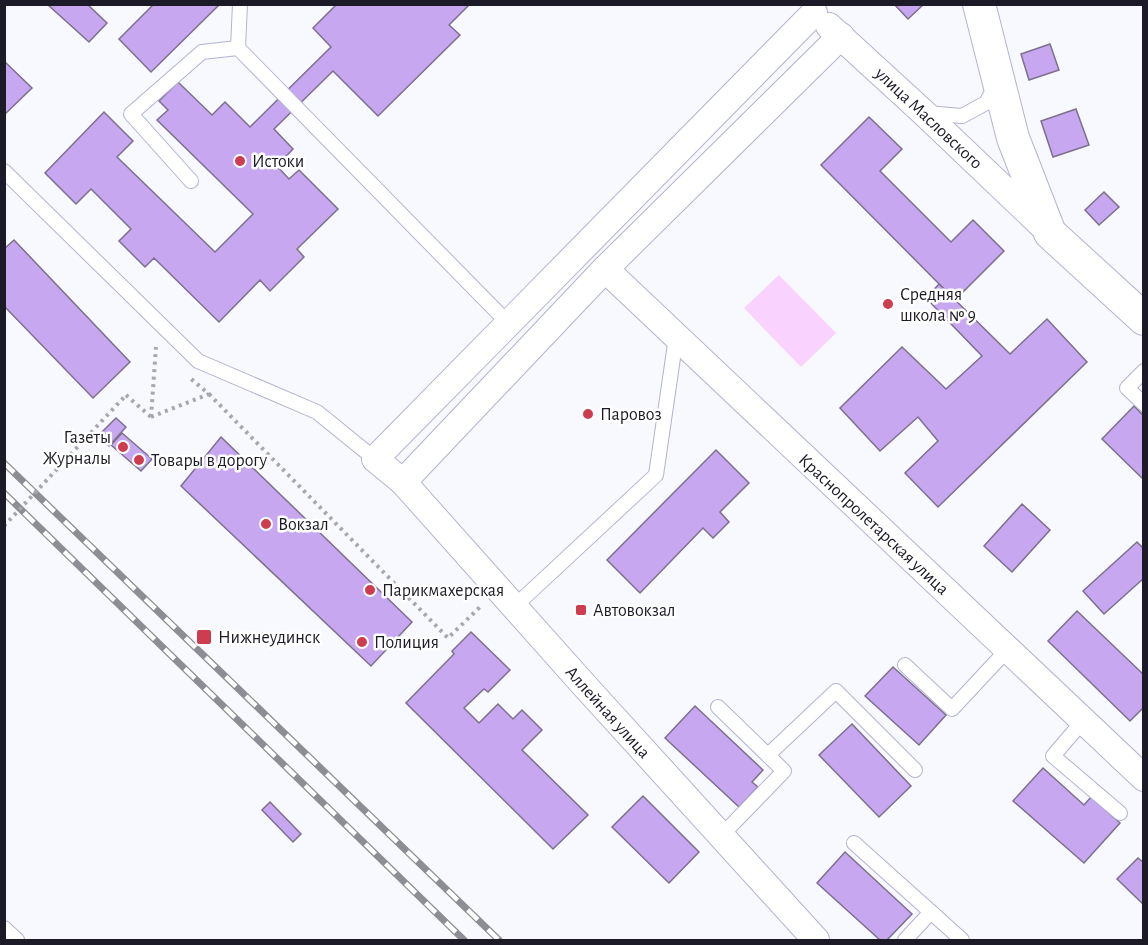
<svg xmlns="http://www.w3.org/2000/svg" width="1148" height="945" viewBox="0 0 1148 945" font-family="'Alegreya Sans',sans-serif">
<rect width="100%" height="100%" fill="#f8f8ff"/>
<polygon fill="#f9d3fd" points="779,275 836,333 801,367 744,308"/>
<g fill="#c7a8f0" stroke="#7c708c" stroke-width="1.5">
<polygon points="47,4 87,4 107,23 89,42"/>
<polygon points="154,4 220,4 151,72 119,39"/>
<polygon points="337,4 470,4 449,25 460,35 378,116 333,71 274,129 293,149 277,166 289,179 299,170 338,209 297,249 304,257 270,291 260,280 219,322 154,258 145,267 119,241 131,229 91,189 76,204 45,173 104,112 133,141 117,157 215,252 253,214 157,120 168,110 159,101 178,82 212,115 225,102 250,127 331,47 313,28"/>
<polygon points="894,4 924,4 908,19"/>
<polygon points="1050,44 1059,70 1029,80 1021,54"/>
<polygon points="4,61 32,88 4,115"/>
<polygon points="1076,109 1089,145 1053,157 1041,121"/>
<polygon points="869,117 902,149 880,171 951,242 973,220 1004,251 955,300 821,165"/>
<polygon points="1104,192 1119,207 1099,225 1085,210"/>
<polygon points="14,240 130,362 93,398 4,306 4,249"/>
<polygon points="939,284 1010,354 1047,319 1087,362 938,507 905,473 938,441 918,417 880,451 840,408 902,347 946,389 982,356 926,298"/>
<polygon points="1134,406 1144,416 1144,480 1102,439"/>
<polygon points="116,418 126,427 109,446 98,436"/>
<polygon points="122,433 152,459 141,471 111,445"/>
<polygon points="221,437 412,622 371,666 181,486"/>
<polygon points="716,450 749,483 720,512 729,522 713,538 703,528 640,593 607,560"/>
<polygon points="1022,504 1050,530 1012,572 984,546"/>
<polygon points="1137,542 1144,549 1144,578 1104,614 1083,591"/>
<polygon points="1077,611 1144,675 1144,707 1130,721 1048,641"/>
<polygon points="471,632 510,670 488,692 484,689 464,708 479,723 498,704 513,719 522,710 542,730 522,750 588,815 553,849 406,703 454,654 452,651"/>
<polygon points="893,667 946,715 919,745 865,696"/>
<polygon points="695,706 763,770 752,782 758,787 739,807 665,738"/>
<polygon points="852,724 911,786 879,817 819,755"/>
<polygon points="1043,768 1084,805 1091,797 1120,823 1084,863 1013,801"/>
<polygon points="643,796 699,852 669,883 612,827"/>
<polygon points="270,802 301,834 293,842 262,810"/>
<polygon points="845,852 912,914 887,940 880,940 817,883"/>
<polygon points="1138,858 1144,863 1144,905 1117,879"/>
</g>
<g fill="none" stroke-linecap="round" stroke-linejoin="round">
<g stroke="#b3b3d2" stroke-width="16">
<g id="service">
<polyline points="240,4 238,48 509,324"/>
<polyline points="927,113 962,116 986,103 996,85"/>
<polyline points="4,171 198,361 317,412 375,459"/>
<polyline points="191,181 131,114 202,52 238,48"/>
<polyline points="1144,371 1127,388 1144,404"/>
<polyline points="514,607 656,475 676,337"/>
<polyline points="905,665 952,709 1007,650"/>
<polyline points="718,707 784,771 721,836"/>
<polyline points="1083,721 1053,756 1120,813"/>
<polyline points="768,755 836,691 915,770"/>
<polyline points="854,843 931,912"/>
<polyline points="4,928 17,940"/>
<polyline points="905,940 931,912 962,940"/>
</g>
</g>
<g stroke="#b3b3d2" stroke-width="28">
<g id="minor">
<polyline points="814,13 375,459 403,482 584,685 816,940"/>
<polyline points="829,26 924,113 1048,231"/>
<polyline points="605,269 1144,778"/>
<polyline points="403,482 605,269 841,36"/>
</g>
</g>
<g stroke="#b3b3d2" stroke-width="34">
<polyline id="tertiary" points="979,4 1013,138 1050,233 1144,319"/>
</g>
<g stroke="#a7a7b0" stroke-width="4" stroke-dasharray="3 4.5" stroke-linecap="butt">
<polyline points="209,394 448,638 482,605"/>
<polyline points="126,395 151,417"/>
<polyline points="151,417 209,394 190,378"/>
<polyline points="151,417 156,347"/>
</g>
<use href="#service" stroke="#fff" stroke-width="14"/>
<use href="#minor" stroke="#fff" stroke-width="26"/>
<use href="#tertiary" stroke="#fff" stroke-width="32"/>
<g stroke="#8d8d96" stroke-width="7">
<g id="rail">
<polyline points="4,463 499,940"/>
<polyline points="4,493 464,940"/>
</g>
</g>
<use href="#rail" stroke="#fff" stroke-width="4.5" stroke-dasharray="14" stroke-linecap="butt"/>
<polyline stroke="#a7a7b0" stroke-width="4" stroke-dasharray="3 4.5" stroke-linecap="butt" points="4,526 126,395"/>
</g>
<g fill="#cd3d4f" stroke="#fff" stroke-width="2">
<circle cx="240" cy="161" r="6"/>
<circle cx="888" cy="304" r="6"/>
<circle cx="588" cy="414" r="6"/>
<circle cx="123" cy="447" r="6"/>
<circle cx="139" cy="460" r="6"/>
<circle cx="266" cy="524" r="6"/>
<circle cx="370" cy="590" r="6"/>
<rect x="575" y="604" width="12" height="12" rx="3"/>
<rect x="196" y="629" width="16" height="16" rx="3"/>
<circle cx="362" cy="642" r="6"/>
</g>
<g text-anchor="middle" stroke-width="5" stroke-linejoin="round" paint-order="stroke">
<g font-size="18" fill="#1b1a26" stroke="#fff">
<text transform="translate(929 118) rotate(43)" y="6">улица Масловского</text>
<text transform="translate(874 524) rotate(43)" y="6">Краснопролетарская улица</text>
<text transform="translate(608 712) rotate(48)" y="6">Аллейная улица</text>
</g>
<g font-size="18" fill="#1b1a26" stroke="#fff" text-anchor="start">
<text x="252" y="167">Истоки</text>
<text x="900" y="300">Средняя<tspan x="900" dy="21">школа № 9</tspan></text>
<text x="600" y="420">Паровоз</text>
<text x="111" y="443" text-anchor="end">Газеты<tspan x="111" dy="21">Журналы</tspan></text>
<text x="151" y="466">Товары в дорогу</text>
<text x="278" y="530">Вокзал</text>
<text x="382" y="596">Парикмахерская</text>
<text x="593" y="616">Автовокзал</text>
<text x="218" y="643">Нижнеудинск</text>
<text x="374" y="648">Полиция</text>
</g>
</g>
<rect width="1148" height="945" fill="none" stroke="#1b1a26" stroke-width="12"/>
</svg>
